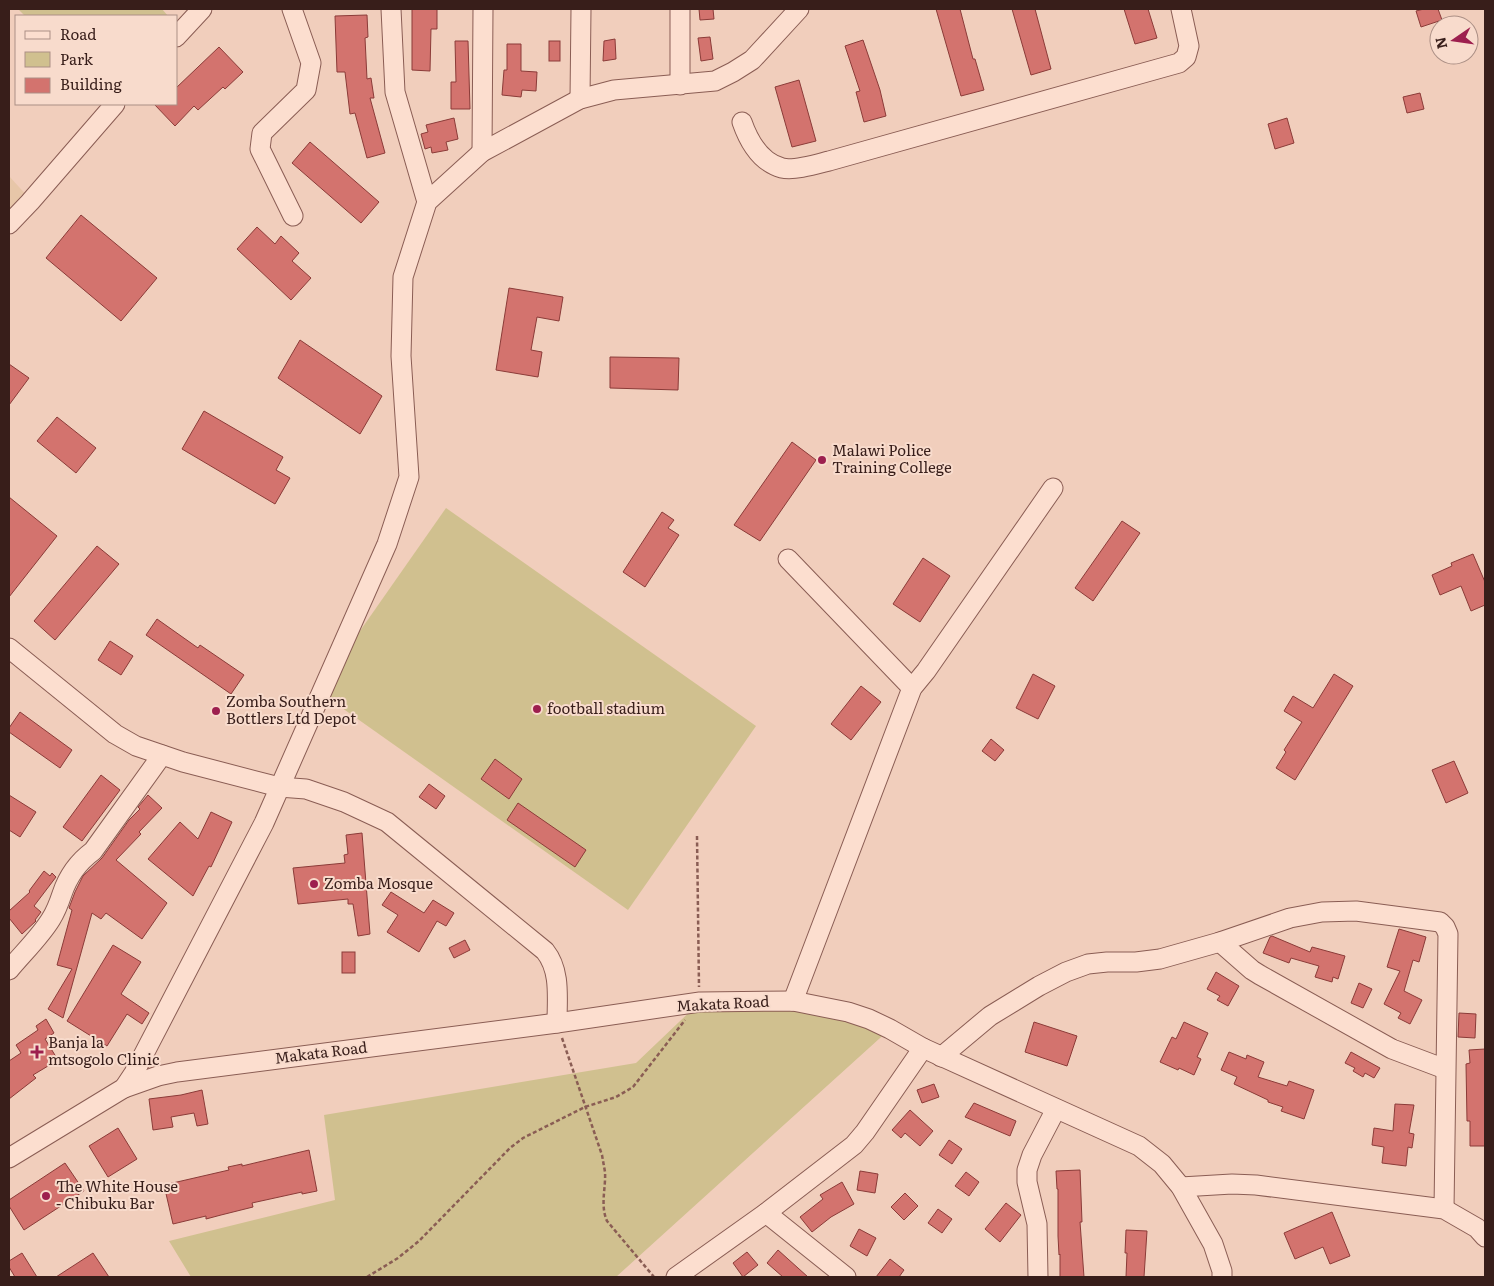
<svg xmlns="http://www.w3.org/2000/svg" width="1494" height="1286" viewBox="0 0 1494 1286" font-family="Literata,serif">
<rect width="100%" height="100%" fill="#f1cebc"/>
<polygon fill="#e7c6a8" points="9,176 29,198 9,220"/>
<g fill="#d0c08f">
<polygon points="18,9 162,9 168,16 25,16"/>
<polygon points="446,508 756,726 628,910 318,691"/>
<polygon points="793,1001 890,1029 616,1277 191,1277 169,1241 335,1200 324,1115 636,1063 700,1002"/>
</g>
<g fill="#d3736e" stroke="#8b3b38">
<polygon points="412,9 437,9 437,29 431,29 430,71 412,70"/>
<polygon points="699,9 713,9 714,19 700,20"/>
<polygon points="936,9 960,9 973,59 975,59 984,90 961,96"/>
<polygon points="1012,9 1035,9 1051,69 1031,75"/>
<polygon points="1124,9 1148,9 1157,38 1135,44"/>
<polygon points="1424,9 1438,9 1442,20 1421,27 1416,11"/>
<polygon points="367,15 368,37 365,38 367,79 371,78 374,98 370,98 385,153 367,158 355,113 350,114 345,72 337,72 335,16"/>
<polygon points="710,37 713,59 701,61 698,38"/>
<polygon points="615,39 616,59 603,61 604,41"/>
<polygon points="863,40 880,90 886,116 864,122 856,92 860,91 845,46"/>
<polygon points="455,41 468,41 470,109 451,109 451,82 456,82"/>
<rect x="549" y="41" width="11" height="20"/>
<polygon points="507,44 521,44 521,71 537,72 536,91 522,90 521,97 502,95 504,70 507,70"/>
<polygon points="219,47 243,72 225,89 223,87 198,110 194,106 175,126 154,104 176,104 176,88"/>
<polygon points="799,80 816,141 792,147 775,87"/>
<polygon points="1420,93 1424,109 1407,113 1403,97"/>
<polygon points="454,118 458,139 446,142 448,150 432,153 431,147 425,149 421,134 428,132 426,125"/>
<polygon points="1287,118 1294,143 1275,149 1268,124"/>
<polygon points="310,142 379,202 361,223 292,163"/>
<polygon points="81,215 157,278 121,321 46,258"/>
<polygon points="257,227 275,244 281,236 299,253 292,261 311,278 291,300 237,249"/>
<polygon points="509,288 563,297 559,321 537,317 531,350 542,352 538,377 496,370"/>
<polygon points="300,340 382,396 360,434 278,378"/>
<polygon points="610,357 679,358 678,390 610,388"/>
<polygon points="9,364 29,378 9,405"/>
<polygon points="204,411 283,457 276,470 290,478 275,504 182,449"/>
<polygon points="57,417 96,448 76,473 37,441"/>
<polygon points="792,442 816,460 760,541 734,525"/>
<polygon points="9,497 57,536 9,597"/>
<polygon points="662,512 674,520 668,528 679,535 645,587 623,572"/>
<polygon points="1122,521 1140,533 1093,601 1075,588"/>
<polygon points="97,546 119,564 55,640 34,621"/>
<polygon points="1473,554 1485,582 1485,605 1471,611 1461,586 1440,595 1432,575 1452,566 1451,563"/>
<polygon points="923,558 950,576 920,622 893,604"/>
<polygon points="157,619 198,648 200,645 244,675 231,694 146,635"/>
<polygon points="110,641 133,656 121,675 98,660"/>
<polygon points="1033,674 1055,686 1038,719 1016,708"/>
<polygon points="1334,674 1353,686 1295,780 1276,768 1286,752 1284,750 1302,722 1284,711 1293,696 1313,708"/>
<polygon points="861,686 881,702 851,740 831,724"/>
<polygon points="20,712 72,750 60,768 9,732 9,728"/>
<polygon points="991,739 1004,750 995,761 982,751"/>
<polygon points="495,759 522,779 509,799 481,779"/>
<polygon points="1454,761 1468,793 1446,803 1432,770"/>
<polygon points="101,775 120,790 82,841 63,827"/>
<polygon points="429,784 445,796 436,809 419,797"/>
<polygon points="9,795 36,812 20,837 9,830"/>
<polygon points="148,795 162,808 139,832 141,834 116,860 167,903 142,939 106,913 101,919 92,913 63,1018 48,1009 72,969 57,965 72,910 69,908 75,892 83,876 102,858 129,820 140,809 138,807"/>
<polygon points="518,803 586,850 575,867 507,820"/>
<polygon points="211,812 232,822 211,867 209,866 193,896 148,859 180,822 198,839"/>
<polygon points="362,833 370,934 358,936 353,904 348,904 348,899 298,904 293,868 345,863 344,855 348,854 346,835"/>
<polygon points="44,871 50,876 52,873 56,877 34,906 41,912 35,920 36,921 22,934 9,918 9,911 30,892 29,891"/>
<polygon points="391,892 424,913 433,900 454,913 446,926 437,921 419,952 387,932 398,915 382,905"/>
<polygon points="1399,929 1426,937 1419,962 1413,960 1404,991 1422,1000 1410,1024 1398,1018 1401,1013 1384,1004 1400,971 1387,967"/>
<polygon points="1272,936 1310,952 1312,947 1345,956 1338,979 1333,977 1332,982 1315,977 1319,966 1291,958 1289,963 1263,953 1270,937"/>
<polygon points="465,940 470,950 454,958 449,948"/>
<polygon points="113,945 141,962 121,994 149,1013 142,1024 127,1014 107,1046 67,1021"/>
<rect x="342" y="952" width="13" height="21"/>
<polygon points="1216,972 1239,986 1228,1006 1217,1000 1220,996 1207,989"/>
<polygon points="1359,983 1372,989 1363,1008 1351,1003"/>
<polygon points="1459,1013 1476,1014 1475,1038 1458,1037"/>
<polygon points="46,1019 54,1033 45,1039 58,1060 33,1075 36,1078 9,1099 9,1061 21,1053 16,1045 38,1030 36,1026"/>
<polygon points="1034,1022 1077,1036 1067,1066 1025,1052"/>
<polygon points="1184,1022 1208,1033 1197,1057 1201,1059 1194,1075 1179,1068 1178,1070 1160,1062 1172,1037 1176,1039"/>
<polygon points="1485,1049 1485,1146 1470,1146 1470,1121 1467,1121 1466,1064 1470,1063 1469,1050"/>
<polygon points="1229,1052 1246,1059 1247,1055 1264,1062 1258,1077 1287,1086 1289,1081 1314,1090 1304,1119 1281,1111 1283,1107 1268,1102 1268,1100 1234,1084 1237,1077 1221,1070"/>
<polygon points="1351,1052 1380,1068 1374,1078 1365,1073 1363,1077 1353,1071 1355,1068 1345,1063"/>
<polygon points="934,1084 939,1097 922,1103 917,1090"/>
<polygon points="202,1090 208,1124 197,1126 194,1113 171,1117 173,1127 153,1130 149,1099 181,1095"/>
<polygon points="974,1103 1016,1121 1010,1136 965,1117"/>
<polygon points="1395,1104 1414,1105 1409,1133 1414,1134 1412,1148 1408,1147 1406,1166 1382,1163 1384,1147 1372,1145 1374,1128 1393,1131"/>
<polygon points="910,1110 933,1131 920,1146 905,1133 901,1138 892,1130"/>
<polygon points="118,1128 137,1159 108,1177 89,1146"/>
<polygon points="949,1140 962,1149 952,1164 939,1155"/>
<polygon points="309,1150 317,1191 302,1194 302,1192 252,1203 253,1207 221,1215 206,1219 206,1216 173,1224 164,1185 229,1170 228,1167 242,1164 242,1166"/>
<polygon points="65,1163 84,1191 24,1230 9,1206 9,1200"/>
<polygon points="1080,1170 1082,1222 1080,1222 1084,1277 1060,1277 1060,1254 1059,1255 1058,1236 1058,1189 1057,1189 1056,1171"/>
<polygon points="860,1171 878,1174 875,1193 857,1190"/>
<polygon points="966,1172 979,1182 969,1196 955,1186"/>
<polygon points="842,1182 854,1204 831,1217 812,1232 800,1217 823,1199 820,1195"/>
<polygon points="905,1193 918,1206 904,1220 891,1207"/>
<polygon points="1006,1203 1021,1215 1000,1242 985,1229"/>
<polygon points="938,1209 952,1219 942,1233 928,1223"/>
<polygon points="1332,1212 1350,1256 1330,1264 1323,1247 1295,1259 1284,1233"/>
<polygon points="859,1229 876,1238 867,1256 850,1246"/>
<polygon points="1126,1230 1147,1231 1144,1277 1126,1277 1127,1253 1125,1253"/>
<polygon points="778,1250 808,1277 783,1277 767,1263"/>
<polygon points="747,1252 758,1265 743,1277 733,1263"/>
<polygon points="22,1253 37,1277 15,1277 9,1267 9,1261"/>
<polygon points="93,1253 109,1277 56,1277"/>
<polygon points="890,1259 904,1270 899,1277 876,1277"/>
</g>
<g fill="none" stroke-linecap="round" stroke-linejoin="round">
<g stroke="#8a5d54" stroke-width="21">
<g id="minor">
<polyline points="292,9 311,63 306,90 262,133 260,149 293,216"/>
<polyline points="391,9 395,92 427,202"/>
<polyline points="176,37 202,9"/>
<polyline points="680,85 680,9"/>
<polyline points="580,99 581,9"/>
<path d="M 742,122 C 749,142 760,162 782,168 C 794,171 817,164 829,161 L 1179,63 L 1186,57 L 1189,46 L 1181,9"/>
<polyline points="482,152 483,9"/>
<polyline points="9,224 30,202 115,104"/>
<polyline points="788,559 912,688"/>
<path d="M 9,648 L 115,734 L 136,746 L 183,762 L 279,787 L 306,789 L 344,802 L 387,822 L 545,951 C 561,971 557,998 557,1023"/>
<polyline points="1220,942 1252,970 1260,975 1392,1049 1445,1069"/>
<path d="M 9,970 C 23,953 40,937 51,919 C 56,911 59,903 62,894 C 68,876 78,862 93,851 L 162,755"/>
<polyline points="793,1001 912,688 926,671 1053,488"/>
<polyline points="941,1057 990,1016 1039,986 1066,972 1088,964 1107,962 1136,962 1160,959 1220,942 1290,918 1322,912 1356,911 1440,922 1445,927 1448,934 1444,1209"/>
<polyline points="124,1088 158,1076 177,1072 557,1023 700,1002 793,1001 848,1012 869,1019 890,1029 923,1048 1139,1146 1162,1164 1181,1187 1213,1244 1222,1271 1222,1277"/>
<polyline points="9,1158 124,1088 134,1073 264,823 387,544 409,477 401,356 403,277 427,202 482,152 580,99 614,90 715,81 733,72 752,60 799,9"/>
<polyline points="1181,1187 1232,1184 1256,1185 1444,1209 1477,1228 1485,1237"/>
<polyline points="766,1213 846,1277"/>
<polyline points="676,1277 766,1213 854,1145 865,1132 923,1048"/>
<polyline points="1038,1277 1037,1224 1027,1182 1027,1170 1032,1155 1056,1109"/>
</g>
</g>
<g stroke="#8a5d54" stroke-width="2.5" stroke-dasharray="4 2.5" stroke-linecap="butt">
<polyline points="697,836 699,987"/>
<path d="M 562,1038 L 602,1155 C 603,1161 604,1166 605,1172 C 606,1188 600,1205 607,1221 L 654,1277"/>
<polyline points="367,1277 398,1258 419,1241 510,1148 523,1138 585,1107 616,1097 633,1087 685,1020"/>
</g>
<use href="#minor" stroke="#fcdecf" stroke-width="19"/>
</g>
<g fill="#9d1f4e" stroke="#f8dbcc" stroke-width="2">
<circle cx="822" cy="460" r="5"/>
<circle cx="537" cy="709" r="5"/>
<circle cx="216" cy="711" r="5"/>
<circle cx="314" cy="884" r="5"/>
<path d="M34.5 1044.5h5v5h5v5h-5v5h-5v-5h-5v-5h5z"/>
<circle cx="46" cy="1196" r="5"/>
</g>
<g text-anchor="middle" stroke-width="4" stroke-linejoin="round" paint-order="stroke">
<g font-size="15" fill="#381e1a" stroke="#f8dbcc" text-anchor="start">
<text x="832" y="456">Malawi Police<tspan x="832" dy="17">Training College</tspan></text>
<text x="226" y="707">Zomba Southern<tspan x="226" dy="17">Bottlers Ltd Depot</tspan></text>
<text x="547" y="714">football stadium</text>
<text x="324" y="889">Zomba Mosque</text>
<text x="48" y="1048">Banja la<tspan x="48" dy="17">mtsogolo Clinic</tspan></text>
<text x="56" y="1192">The White House<tspan x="56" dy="17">- Chibuku Bar</tspan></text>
</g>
<g font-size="15" fill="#381e1a" stroke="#f8dbcc">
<text transform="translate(723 1004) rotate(-3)" y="5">Makata Road</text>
<text transform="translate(321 1053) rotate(-7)" y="5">Makata Road</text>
</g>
</g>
<rect width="1494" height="1286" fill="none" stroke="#381e1a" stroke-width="20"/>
<rect x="15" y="15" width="162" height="90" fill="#f8dbcc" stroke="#ab8f85"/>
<rect x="25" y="31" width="25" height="8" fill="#fcdecf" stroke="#ab8f85"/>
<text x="60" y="40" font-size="15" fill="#381e1a">Road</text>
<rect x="25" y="52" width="25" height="15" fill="#d0c08f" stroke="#ab8f85"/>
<text x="60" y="65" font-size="15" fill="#381e1a">Park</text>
<rect x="25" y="78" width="25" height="15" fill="#d3736e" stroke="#ab8f85"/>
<text x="60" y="90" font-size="15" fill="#381e1a">Building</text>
<g transform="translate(1454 40) rotate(257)"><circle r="24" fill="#f8dbcc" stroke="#ab8f85"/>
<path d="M0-4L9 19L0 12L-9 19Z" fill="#9d1f4e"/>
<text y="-8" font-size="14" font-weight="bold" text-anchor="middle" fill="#381e1a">N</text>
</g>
</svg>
